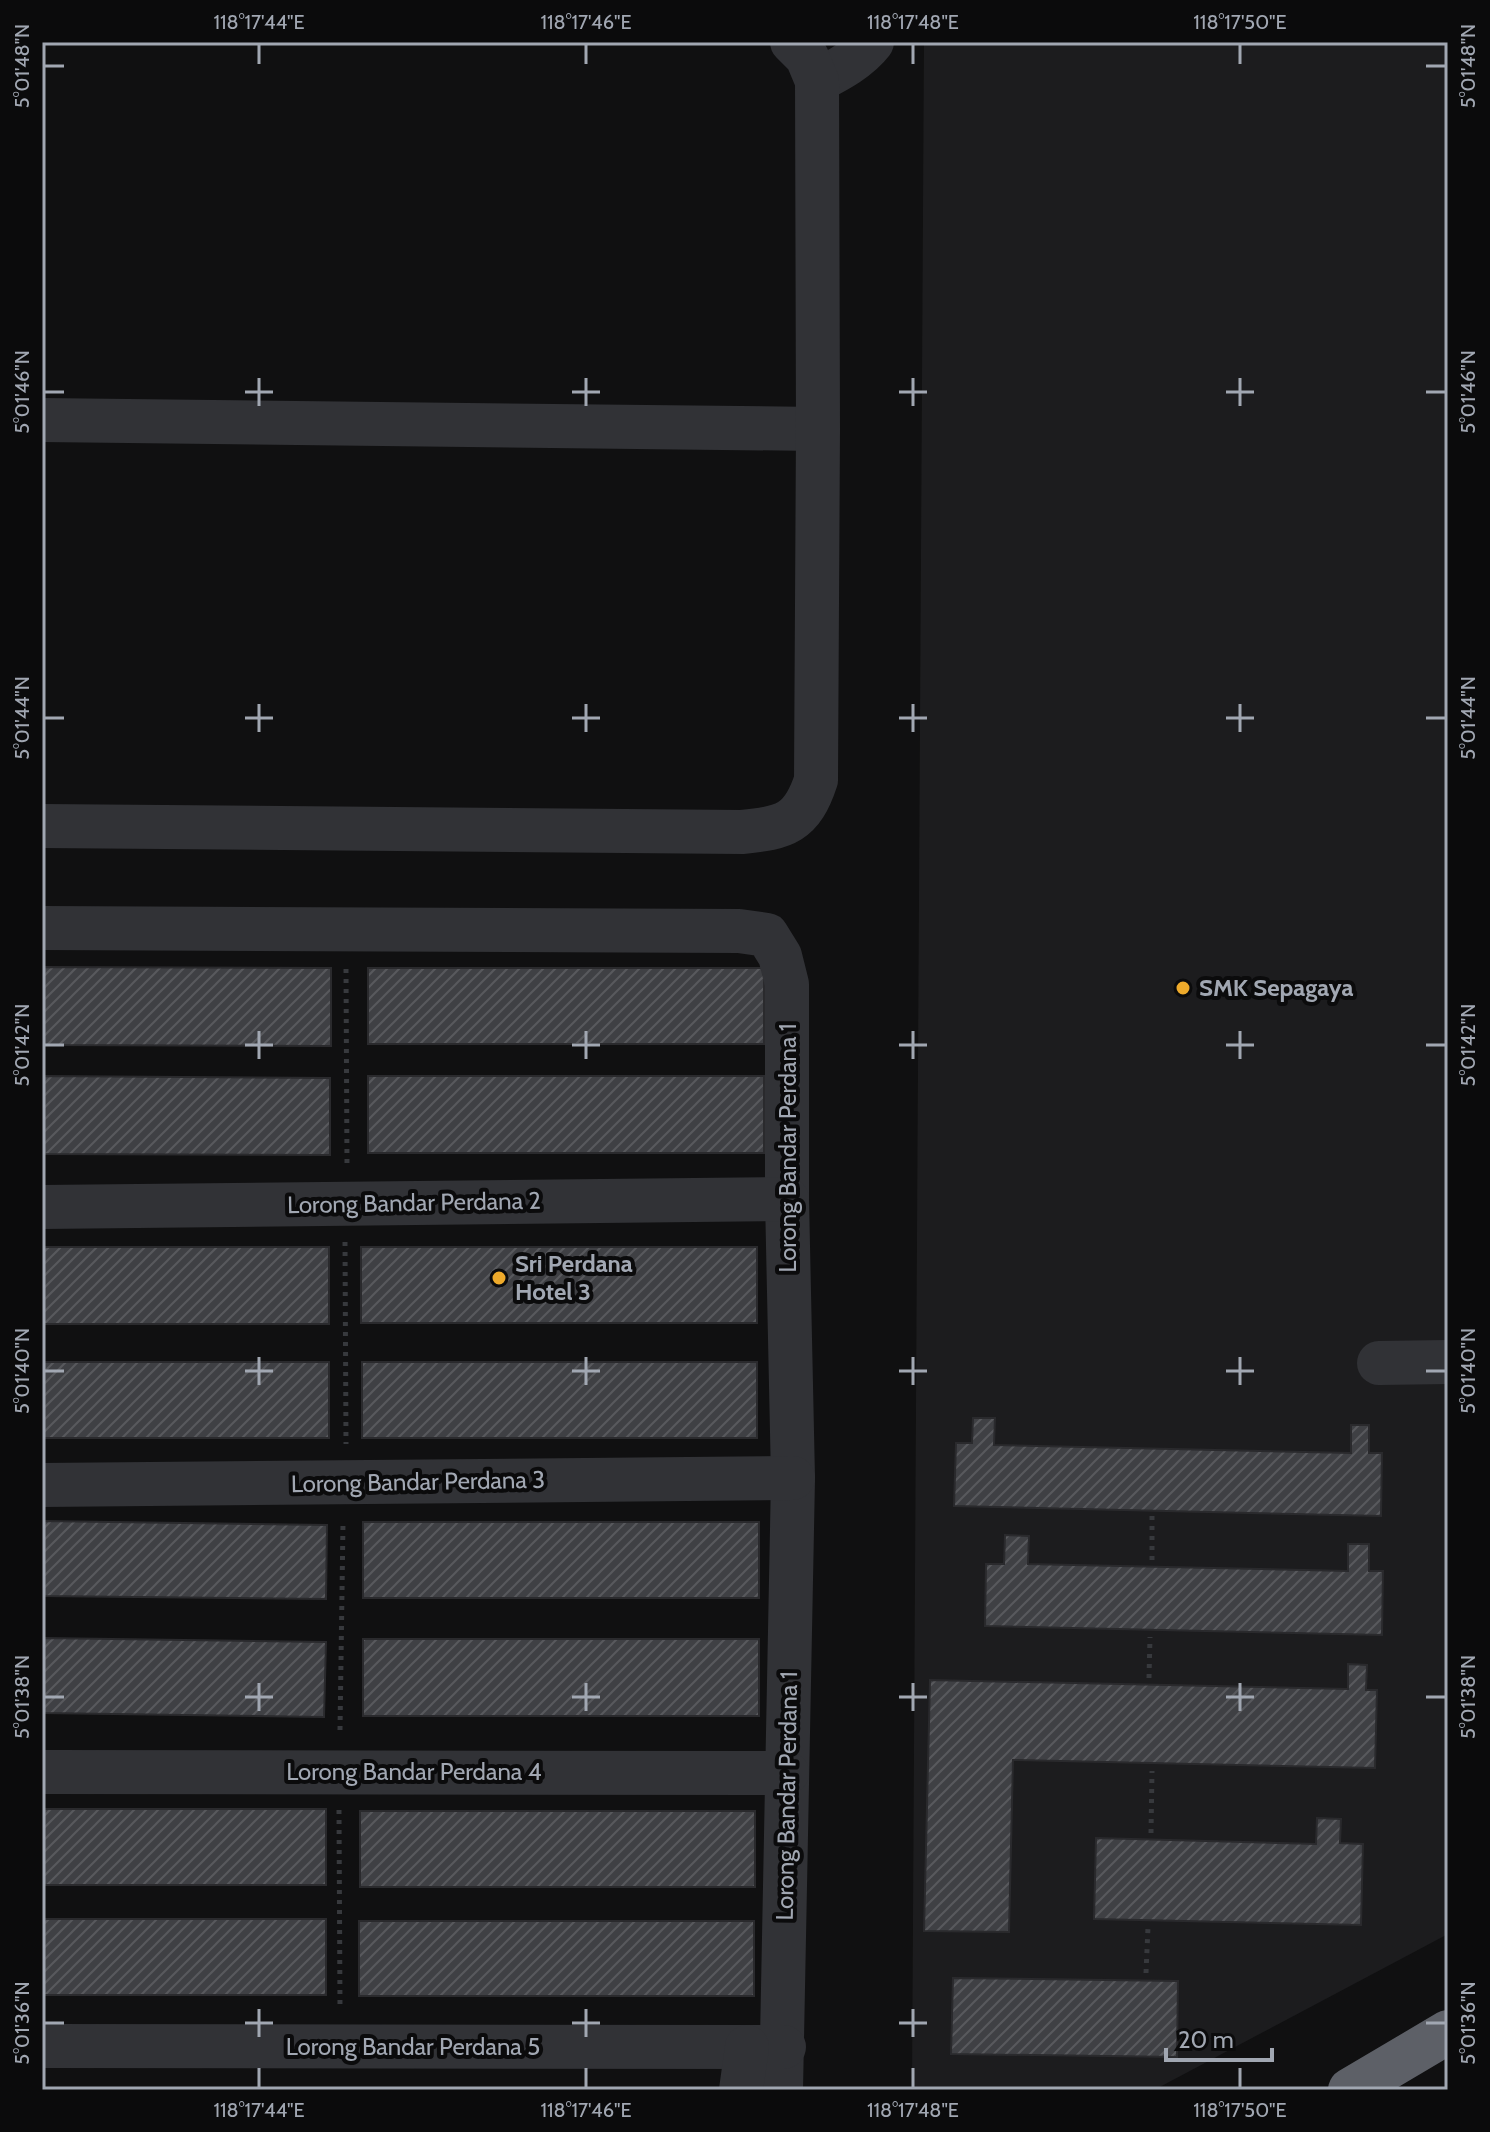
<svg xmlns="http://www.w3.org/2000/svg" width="1490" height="2132" viewBox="0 0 1490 2132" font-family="Cabin,sans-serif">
<defs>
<pattern id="building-hatch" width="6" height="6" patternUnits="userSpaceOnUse" patternTransform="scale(2)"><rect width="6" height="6" fill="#3f4044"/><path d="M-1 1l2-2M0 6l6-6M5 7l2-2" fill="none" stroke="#58595d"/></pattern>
</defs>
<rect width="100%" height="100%" fill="#101011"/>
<polygon fill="#1c1c1e" points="924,42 1448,42 1448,1934 1154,2090 912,2090"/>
<g fill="url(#building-hatch)" stroke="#2a2a2d" stroke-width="2">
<polygon points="42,967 331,968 331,1046 42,1045"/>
<rect x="368" y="968" width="396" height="76"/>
<polygon points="42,1076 330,1078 330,1155 42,1154"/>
<rect x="368" y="1076" width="396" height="77"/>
<rect x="42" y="1247" width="287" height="77"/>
<rect x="361" y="1247" width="396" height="76"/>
<rect x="42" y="1362" width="287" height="76"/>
<rect x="362" y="1362" width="395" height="76"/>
<polygon points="973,1418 995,1418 994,1445 1351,1453 1351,1425 1369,1425 1369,1453 1382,1453 1381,1516 954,1506 956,1443 972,1443"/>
<polygon points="42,1521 327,1525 326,1599 42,1596"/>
<rect x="363" y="1522" width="396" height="76"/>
<polygon points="1005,1535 1029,1536 1028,1564 1348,1571 1348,1544 1369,1544 1369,1571 1383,1571 1382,1635 985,1626 986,1564 1004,1564"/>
<polygon points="42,1638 326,1642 324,1717 42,1713"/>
<rect x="363" y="1639" width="396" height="77"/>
<polygon points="1348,1664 1367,1665 1366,1690 1377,1690 1375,1768 1013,1760 1009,1932 924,1931 930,1680 1348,1689"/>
<rect x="42" y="1809" width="284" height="76"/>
<rect x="360" y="1811" width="395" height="76"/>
<polygon points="1317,1818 1341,1819 1340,1843 1363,1844 1361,1925 1094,1919 1096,1838 1316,1844"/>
<rect x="42" y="1919" width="284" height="76"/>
<rect x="359" y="1921" width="395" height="75"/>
<polygon points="953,1978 1178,1981 1177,2057 951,2054"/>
</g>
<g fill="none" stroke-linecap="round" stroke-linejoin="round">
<g stroke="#37393d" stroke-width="5" stroke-dasharray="4 6" stroke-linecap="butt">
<polyline points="346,969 347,1167"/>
<polyline points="345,1242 346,1444"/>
<polyline points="1152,1516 1152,1561"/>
<polyline points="1149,1678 1150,1637"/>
<polyline points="340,1730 343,1523"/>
<polyline points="339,1810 340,2008"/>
<polyline points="1151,1833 1152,1771"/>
<polyline points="1146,1973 1148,1927"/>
</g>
<g stroke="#313236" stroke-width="44">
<path d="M 817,81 C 836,71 858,60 872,42"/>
<polyline points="42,420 818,429"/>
<path d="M 42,826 L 742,832 C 785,828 802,823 816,780 L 818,429 L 817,81 L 807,57 L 792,42"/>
<polyline points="42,928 739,931 767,935 780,956 787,984 787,1199 793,1478 781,2090"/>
<polyline points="42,1207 787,1199"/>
<polyline points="1379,1363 1448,1362"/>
<polyline points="42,1485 793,1478"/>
<polyline points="42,1772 787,1773"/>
<polyline points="42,2046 784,2047"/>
<polyline points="741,2090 747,2047"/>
</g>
<polyline stroke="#5d6067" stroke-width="44" points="1350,2090 1448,2032"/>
</g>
<path fill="none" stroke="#a1a7b2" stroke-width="3" d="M 259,44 L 259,64M 586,44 L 586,64M 913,44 L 913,64M 1240,44 L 1240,64M 44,66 L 64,66M 1426,66 L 1446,66M 259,378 L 259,406M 586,378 L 586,406M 913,378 L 913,406M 1240,378 L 1240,406M 44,392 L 64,392M 245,392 L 273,392M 572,392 L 600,392M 899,392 L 927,392M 1226,392 L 1254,392M 1426,392 L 1446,392M 259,704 L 259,732M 586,704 L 586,732M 913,704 L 913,732M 1240,704 L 1240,732M 44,718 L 64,718M 245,718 L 273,718M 572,718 L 600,718M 899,718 L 927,718M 1226,718 L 1254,718M 1426,718 L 1446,718M 259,1031 L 259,1059M 586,1031 L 586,1059M 913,1031 L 913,1059M 1240,1031 L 1240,1059M 44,1045 L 64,1045M 245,1045 L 273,1045M 572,1045 L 600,1045M 899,1045 L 927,1045M 1226,1045 L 1254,1045M 1426,1045 L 1446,1045M 259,1357 L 259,1385M 586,1357 L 586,1385M 913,1357 L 913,1385M 1240,1357 L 1240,1385M 44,1371 L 64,1371M 245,1371 L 273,1371M 572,1371 L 600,1371M 899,1371 L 927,1371M 1226,1371 L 1254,1371M 1426,1371 L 1446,1371M 259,1683 L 259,1711M 586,1683 L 586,1711M 913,1683 L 913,1711M 1240,1683 L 1240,1711M 44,1697 L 64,1697M 245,1697 L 273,1697M 572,1697 L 600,1697M 899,1697 L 927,1697M 1226,1697 L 1254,1697M 1426,1697 L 1446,1697M 259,2009 L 259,2037M 586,2009 L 586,2037M 913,2009 L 913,2037M 44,2023 L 64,2023M 245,2023 L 273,2023M 572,2023 L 600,2023M 899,2023 L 927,2023M 1426,2023 L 1446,2023M 259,2068 L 259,2088M 586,2068 L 586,2088M 913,2068 L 913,2088M 1240,2068 L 1240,2088"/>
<g fill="#eeaa2b" stroke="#0b0b0c" stroke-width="3">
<circle cx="1183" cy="988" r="8"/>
<circle cx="499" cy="1278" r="8"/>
</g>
<g text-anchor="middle" stroke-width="8" stroke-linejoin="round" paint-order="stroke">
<g font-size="24" font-weight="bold" fill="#a1a7b2" stroke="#0b0b0c" text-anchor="start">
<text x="1199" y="996">SMK Sepagaya</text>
<text x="515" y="1272">Sri Perdana<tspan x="515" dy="28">Hotel 3</tspan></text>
</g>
<g font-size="24" fill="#a1a7b2" stroke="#0b0b0c">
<text transform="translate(788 1148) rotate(-90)" y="8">Lorong Bandar Perdana 1</text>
<text transform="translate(414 1203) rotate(-1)" y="8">Lorong Bandar Perdana 2</text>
<text transform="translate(418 1482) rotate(-1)" y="8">Lorong Bandar Perdana 3</text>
<text x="414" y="1780">Lorong Bandar Perdana 4</text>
<text transform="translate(787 1796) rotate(-89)" y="8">Lorong Bandar Perdana 1</text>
<text x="413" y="2055">Lorong Bandar Perdana 5</text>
</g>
</g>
<rect width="1490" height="2132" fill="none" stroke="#0b0b0c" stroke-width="88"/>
<path d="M1166 2048v12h106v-12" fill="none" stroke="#a1a7b2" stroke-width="4"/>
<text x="1178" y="2048" font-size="24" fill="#a1a7b2" stroke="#0b0b0c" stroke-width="6" paint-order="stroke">20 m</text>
<rect x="44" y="44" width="1402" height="2044" fill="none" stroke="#a1a7b2" stroke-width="3"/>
<g font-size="20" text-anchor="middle" fill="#a1a7b2">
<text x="259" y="29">118°17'44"E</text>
<text x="586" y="29">118°17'46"E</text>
<text x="913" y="29">118°17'48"E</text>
<text x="1240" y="29">118°17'50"E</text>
<text transform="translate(22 66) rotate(-90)" y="7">5°01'48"N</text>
<text transform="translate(1468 66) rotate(-90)" y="7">5°01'48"N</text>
<text transform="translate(22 392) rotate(-90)" y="7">5°01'46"N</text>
<text transform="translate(1468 392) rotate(-90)" y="7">5°01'46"N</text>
<text transform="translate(22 718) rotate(-90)" y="7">5°01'44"N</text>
<text transform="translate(1468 718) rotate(-90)" y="7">5°01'44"N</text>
<text transform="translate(22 1045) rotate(-90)" y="7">5°01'42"N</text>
<text transform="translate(1468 1045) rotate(-90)" y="7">5°01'42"N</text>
<text transform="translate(22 1371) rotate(-90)" y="7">5°01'40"N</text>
<text transform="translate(1468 1371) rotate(-90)" y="7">5°01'40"N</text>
<text transform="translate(22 1697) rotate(-90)" y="7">5°01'38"N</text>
<text transform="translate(1468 1697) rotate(-90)" y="7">5°01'38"N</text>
<text transform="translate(22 2023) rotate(-90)" y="7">5°01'36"N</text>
<text transform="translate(1468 2023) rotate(-90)" y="7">5°01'36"N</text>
<text x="259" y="2117">118°17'44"E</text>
<text x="586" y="2117">118°17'46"E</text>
<text x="913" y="2117">118°17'48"E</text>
<text x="1240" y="2117">118°17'50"E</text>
</g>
</svg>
